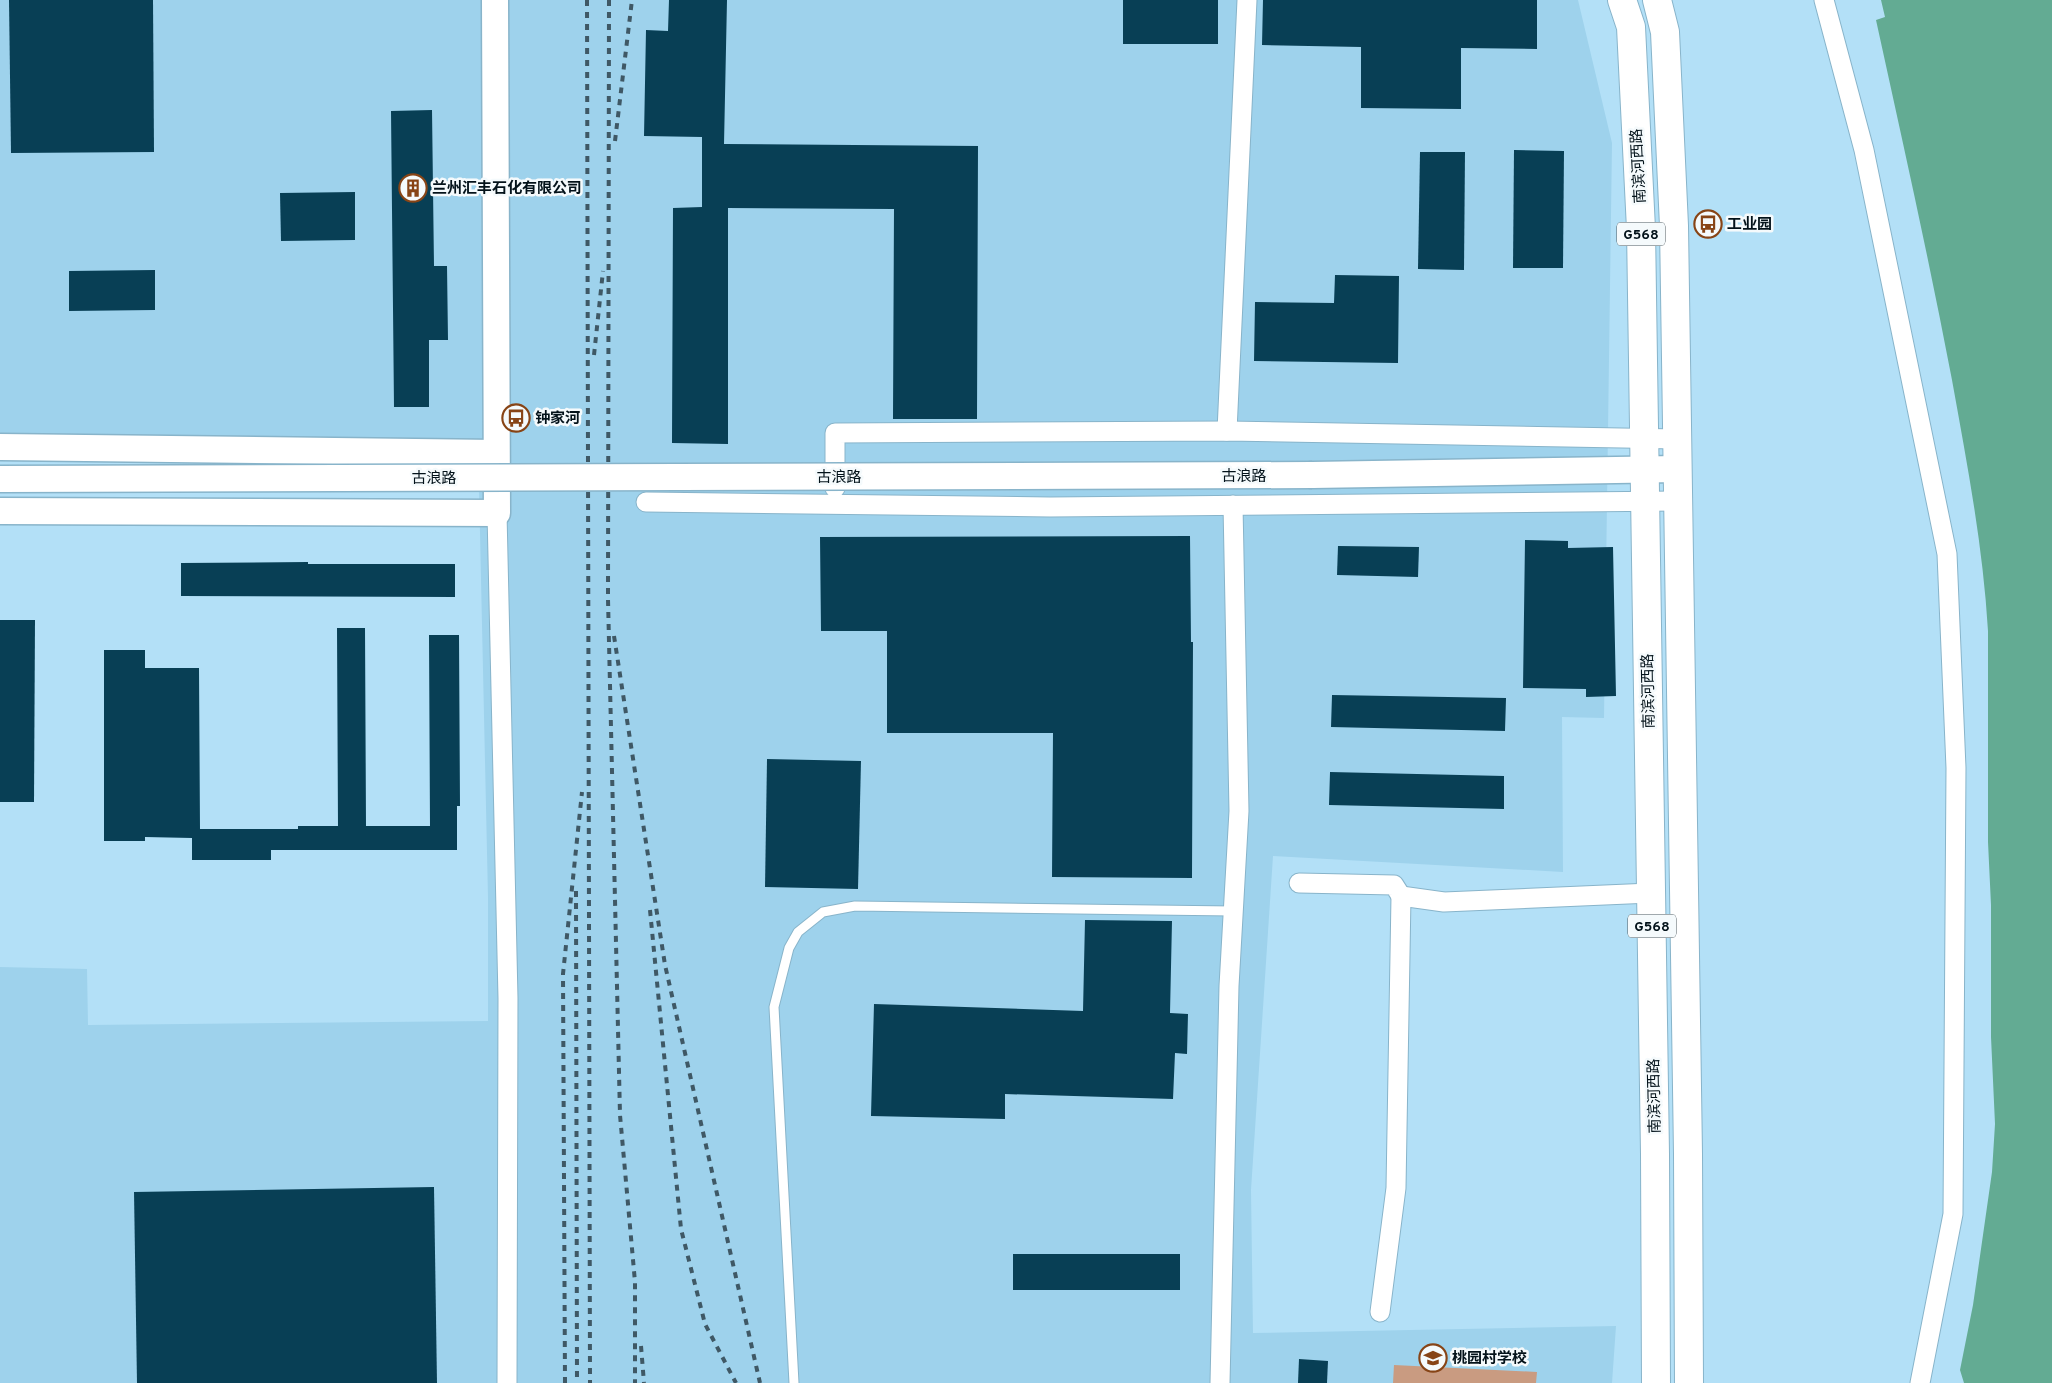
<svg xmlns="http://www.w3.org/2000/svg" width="2052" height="1383" viewBox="0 0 2052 1383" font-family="Overpass,'Noto Sans SC',sans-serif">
<rect width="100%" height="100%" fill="#b3e0f7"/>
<polygon fill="#9ed2ec" points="0,0 1578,0 1612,143 1604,718 1562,717 1563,872 1273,856 1251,1190 1253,1333 1616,1326 1612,1383 0,1383 0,967 87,969 88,1025 488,1021 488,898 478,442 0,442"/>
<polygon fill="#c99b81" points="1394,1365 1537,1372 1536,1383 1393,1383"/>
<path fill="#63ab93" d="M 1881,0 L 2052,0 L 2052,1383 L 1964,1383 L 1960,1370 L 1973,1305 L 1992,1172 L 1995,1124 L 1991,1037 L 1991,905 L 1988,842 L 1988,631 C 1983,546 1967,463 1952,380 C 1929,259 1902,139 1876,20 L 1885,17 Z"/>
<g fill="#083f55">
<polygon points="9,0 153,0 154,152 11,153"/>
<polygon points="669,0 727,0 724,144 978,146 977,419 893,419 894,209 728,208 728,444 672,443 673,208 702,207 702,137 644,136 646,30 668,31"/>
<rect x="1123" y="0" width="95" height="44"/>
<polygon points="1263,0 1537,0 1537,49 1461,48 1461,109 1361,108 1361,47 1262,45"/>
<polygon points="432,110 434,266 447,266 448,340 429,340 429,407 394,407 391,111"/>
<polygon points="1514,150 1564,151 1563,268 1513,268"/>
<polygon points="1420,152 1465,152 1464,270 1418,269"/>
<polygon points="355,192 355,240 281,241 280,193"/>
<polygon points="155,270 155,310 69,311 69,271"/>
<polygon points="1335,275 1399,276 1398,363 1254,361 1255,302 1334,303"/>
<polygon points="1190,536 1191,642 1193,642 1192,878 1052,877 1053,733 887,733 887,631 821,631 820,537"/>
<polygon points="1525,540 1568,541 1568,548 1613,547 1616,696 1586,697 1586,689 1523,688"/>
<polygon points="1338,546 1419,547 1418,577 1337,575"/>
<polygon points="308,562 308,564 455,564 455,597 181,596 181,563"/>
<polygon points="0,620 35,620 34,802 0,802"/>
<polygon points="337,628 365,628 366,826 430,826 429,635 459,635 460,806 457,806 457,850 271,850 271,860 192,860 192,838 145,837 145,841 104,841 104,650 145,650 145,668 199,668 200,829 298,829 298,826 338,826"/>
<polygon points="1332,695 1506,698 1505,731 1331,727"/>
<polygon points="767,759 861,761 858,889 765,887"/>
<polygon points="1330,772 1504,776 1504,809 1329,805"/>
<polygon points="1085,920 1172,921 1170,1013 1188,1014 1187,1054 1175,1053 1173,1099 1005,1094 1005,1119 871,1116 874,1004 1083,1011"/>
<polygon points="434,1187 437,1383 137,1383 134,1192"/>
<rect x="1013" y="1254" width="167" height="36"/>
<polygon points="1299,1359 1328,1361 1327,1383 1298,1383"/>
</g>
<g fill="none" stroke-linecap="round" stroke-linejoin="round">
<g stroke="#88b4ca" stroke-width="11">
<polyline id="lane" points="794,1383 774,1007 789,948 798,932 823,912 855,906 1233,911"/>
</g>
<g stroke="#88b4ca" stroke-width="21">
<g id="street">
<polyline points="1824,0 1864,150 1947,554 1956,768 1953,1214 1920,1383"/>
<polyline points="1227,431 1247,0"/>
<polyline points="835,488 835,433 1227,431 1677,439"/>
<polyline points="646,502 1050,507 1678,501"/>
<polyline points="497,513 508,998 507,1383"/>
<polyline points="1299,883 1394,885 1401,896"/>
<polyline points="1380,1312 1396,1188 1401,896 1444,902 1651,893"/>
<polyline points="1220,1383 1229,986 1239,811 1233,505"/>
</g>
</g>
<g stroke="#88b4ca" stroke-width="29">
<g id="secondary">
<polyline points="0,447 496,453"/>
<polyline points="1312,475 1677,469"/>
<polyline points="0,511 497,513 495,0"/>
</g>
</g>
<g stroke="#88b4ca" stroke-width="30">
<g id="highway">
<polyline points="1622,0 1631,27 1641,229 1655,1154 1656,1383"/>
<polyline points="1657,0 1665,32 1674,226 1688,1154 1689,1383"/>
</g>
</g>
<use href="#lane" stroke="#fff" stroke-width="9"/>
<use href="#street" stroke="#fff" stroke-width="19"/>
<use href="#secondary" stroke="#fff" stroke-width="26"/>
<use href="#highway" stroke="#fff" stroke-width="28"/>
<g stroke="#3f5865" stroke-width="4" stroke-dasharray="6 6" stroke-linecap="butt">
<polyline points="587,0 590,1383"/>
<polyline points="609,0 608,599 620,1115 635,1282 635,1383"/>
<polyline points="615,141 632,0"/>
<polyline points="594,355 603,271"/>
<polyline points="614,636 665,965 760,1383"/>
<polyline points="576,891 577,1383"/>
<polyline points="650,910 681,1229 705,1324 736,1383"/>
<polyline points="641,1346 644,1383"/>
<polyline points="565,1383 563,974 582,792"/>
</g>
<g stroke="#88b4ca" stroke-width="29" stroke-linecap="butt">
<polyline id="secondary-bridge" points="0,479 1312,475"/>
</g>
<use href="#secondary-bridge" stroke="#fff" stroke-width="26"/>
</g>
<defs>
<g id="building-ring" transform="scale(1.4375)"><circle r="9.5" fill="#f5fafc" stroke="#874416" stroke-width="1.5"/><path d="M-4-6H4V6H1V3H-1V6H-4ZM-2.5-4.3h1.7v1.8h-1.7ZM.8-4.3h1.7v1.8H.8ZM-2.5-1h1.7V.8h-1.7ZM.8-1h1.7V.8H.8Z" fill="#874416"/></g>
<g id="bus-ring" transform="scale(1.4375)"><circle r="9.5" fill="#f5fafc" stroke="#874416" stroke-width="1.5"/><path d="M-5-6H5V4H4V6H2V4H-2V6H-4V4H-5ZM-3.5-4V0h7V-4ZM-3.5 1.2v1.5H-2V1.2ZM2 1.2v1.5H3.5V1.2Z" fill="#874416"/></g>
<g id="school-ring" transform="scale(1.4375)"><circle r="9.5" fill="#f5fafc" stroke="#874416" stroke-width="1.5"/><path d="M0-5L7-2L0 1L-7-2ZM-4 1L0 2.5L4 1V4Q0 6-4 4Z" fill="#874416"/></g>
</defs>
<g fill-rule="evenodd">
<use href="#building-ring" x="413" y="188"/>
<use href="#bus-ring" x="1708" y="224"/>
<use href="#bus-ring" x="516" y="418"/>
<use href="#school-ring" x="1433" y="1358"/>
</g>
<g text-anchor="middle" stroke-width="5" stroke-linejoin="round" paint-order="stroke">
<g fill="#f5fafc" stroke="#4c585e" stroke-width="1">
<rect x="1617" y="222.5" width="48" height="23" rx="4"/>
<rect x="1628" y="914.5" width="48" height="23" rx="4"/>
</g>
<g font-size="14" font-weight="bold" fill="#03121a">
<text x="1641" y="239">G568</text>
<text x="1652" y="931">G568</text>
</g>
<g font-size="15" fill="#03121a" stroke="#f5fafc">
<text transform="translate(1638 166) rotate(-93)" y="5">南滨河西路</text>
<text x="1244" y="481">古浪路</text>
<text x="839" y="482">古浪路</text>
<text x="434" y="483">古浪路</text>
<text transform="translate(1648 691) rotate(-91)" y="5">南滨河西路</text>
<text transform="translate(1654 1096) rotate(-91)" y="5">南滨河西路</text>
</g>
<g font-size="15" font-weight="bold" fill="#03121a" stroke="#f5fafc" text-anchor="start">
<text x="432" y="193">兰州汇丰石化有限公司</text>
<text x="1727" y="229">工业园</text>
<text x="535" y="423">钟家河</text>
<text x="1452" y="1363">桃园村学校</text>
</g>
</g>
</svg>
